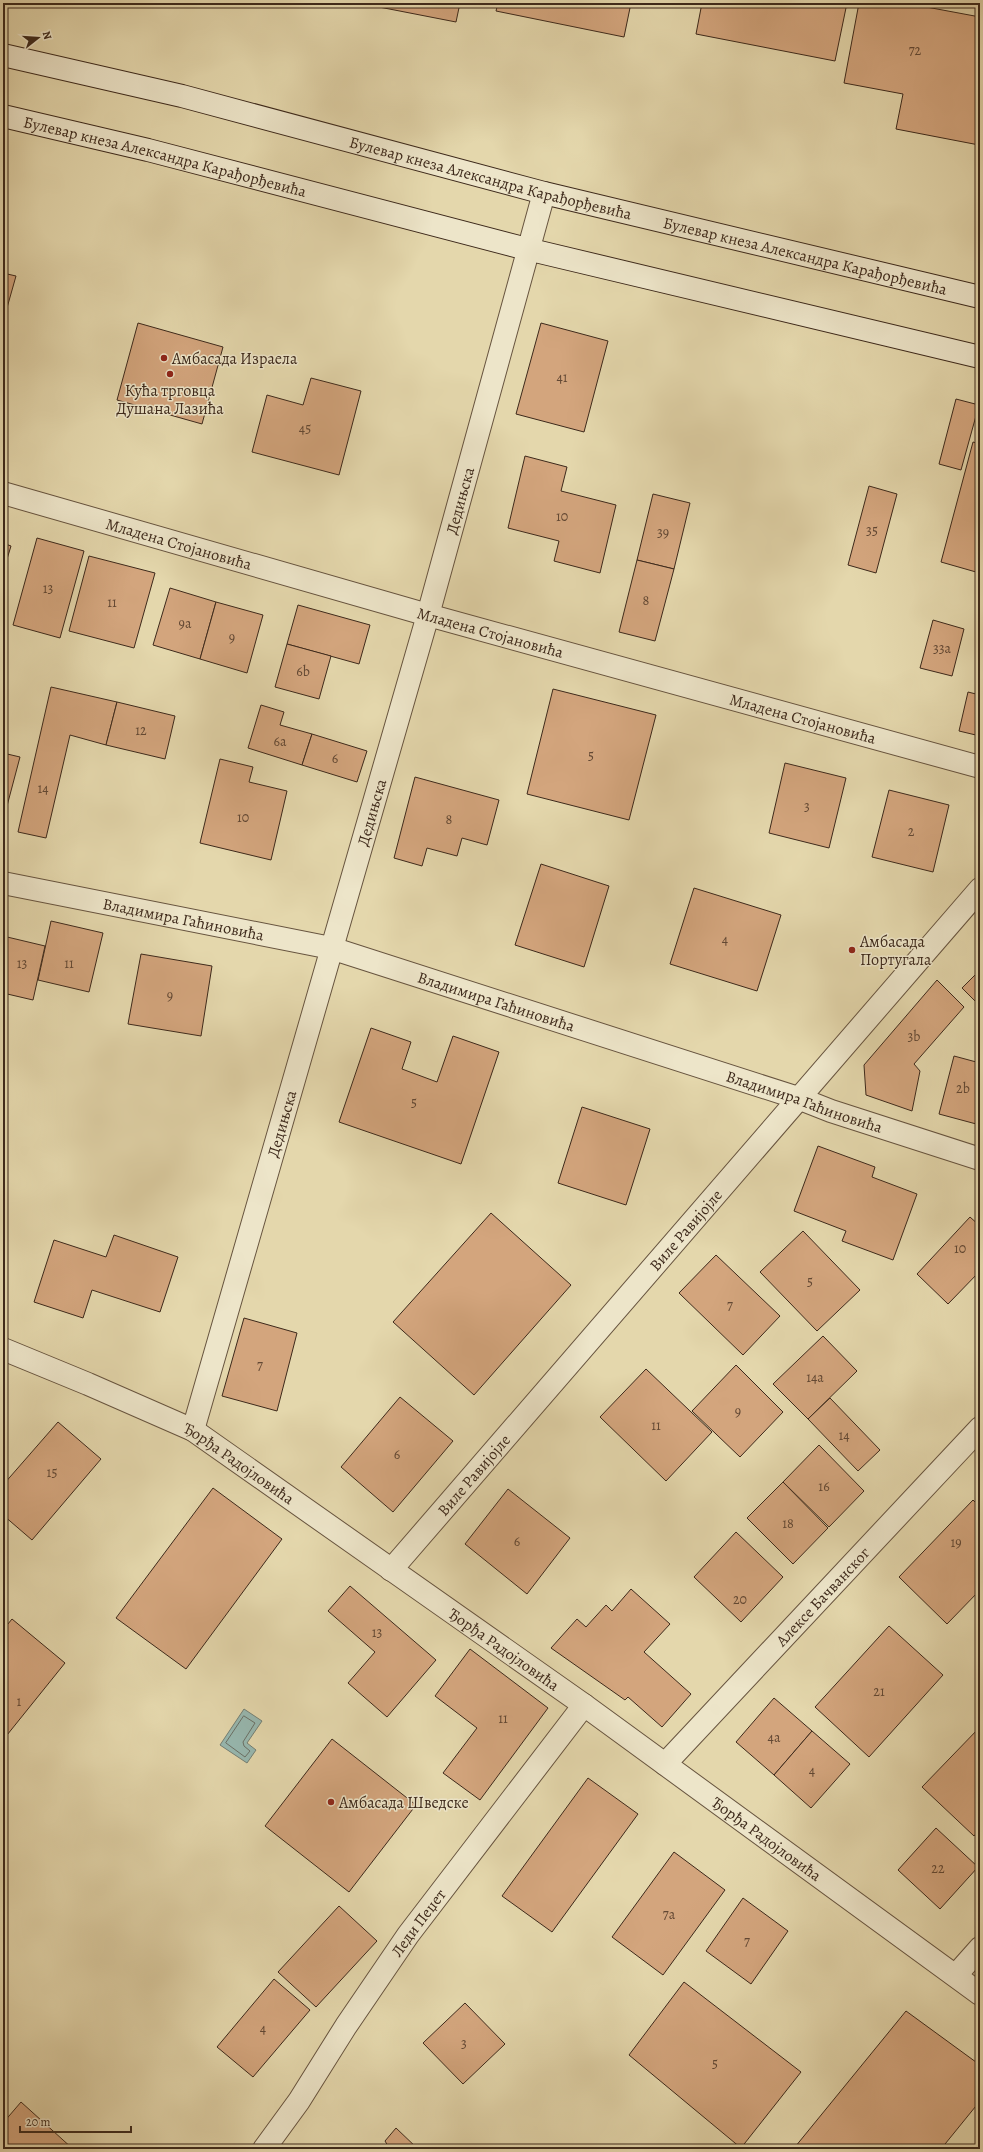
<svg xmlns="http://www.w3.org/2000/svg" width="983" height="2152" viewBox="0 0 983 2152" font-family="Alegreya,serif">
<rect width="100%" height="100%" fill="#e4d7ac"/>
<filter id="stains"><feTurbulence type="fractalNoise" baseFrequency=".005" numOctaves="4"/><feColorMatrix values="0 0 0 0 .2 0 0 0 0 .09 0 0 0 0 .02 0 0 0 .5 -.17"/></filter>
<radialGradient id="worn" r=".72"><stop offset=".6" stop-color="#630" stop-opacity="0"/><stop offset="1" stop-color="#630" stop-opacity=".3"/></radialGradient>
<polygon fill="#97b8b0" stroke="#737f74" points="244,1709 262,1721 247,1743 256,1750 247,1763 220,1745"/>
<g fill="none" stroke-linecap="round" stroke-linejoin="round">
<polygon stroke="#6a7066" stroke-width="1" points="244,1716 255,1723 243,1742 244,1746 250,1751 245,1757 226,1743"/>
</g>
<g fill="#d3a57d" stroke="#3d291b">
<polygon points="375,3 460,3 456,22 374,6"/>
<polygon points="498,3 631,3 624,37 496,11"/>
<polygon points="702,3 847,3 835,61 696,34"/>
<polygon points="859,3 905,3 980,17 979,145 896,129 903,94 844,83"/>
<polygon points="3,273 16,276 3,322"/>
<polygon points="138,323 223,347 202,424 117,400"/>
<polygon points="541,323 608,341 584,432 516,414"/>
<polygon points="311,378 361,391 339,475 252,452 267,395 303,405"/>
<polygon points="956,399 979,405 961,470 939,464"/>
<polygon points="973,442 980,444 980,558 976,572 941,562"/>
<polygon points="525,456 567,467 561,491 616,505 600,573 554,561 559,541 508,528"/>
<polygon points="869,486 897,494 876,573 848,565"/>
<polygon points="653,494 690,503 674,569 637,560"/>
<polygon points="37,538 84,551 60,638 13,625"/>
<polygon points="3,543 11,546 3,572"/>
<polygon points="89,556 155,573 134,648 69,631"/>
<polygon points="637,560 674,569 655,641 619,632"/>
<polygon points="170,588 216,602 200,659 153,645"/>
<polygon points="216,602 263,615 247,673 200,659"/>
<polygon points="298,605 370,625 359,664 287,644"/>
<polygon points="933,620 964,629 952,676 920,668"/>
<polygon points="287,644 331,656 319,699 275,687"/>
<polygon points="51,687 117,702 106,745 70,735 46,838 18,832"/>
<polygon points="553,689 656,715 629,820 527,794"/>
<polygon points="968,692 980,695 980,736 959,731"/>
<polygon points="117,702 175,716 165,759 106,745"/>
<polygon points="261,705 284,712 280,725 312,734 302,765 248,748"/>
<polygon points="312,734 367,751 357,782 302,765"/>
<polygon points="3,753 20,757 3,821"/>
<polygon points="220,759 253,767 249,782 287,791 271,860 200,843"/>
<polygon points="785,763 846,778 829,848 769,833"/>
<polygon points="415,777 499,800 487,845 462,838 457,856 427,848 422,866 394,858"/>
<polygon points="889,790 949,805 933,872 872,857"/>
<polygon points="541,864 609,886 584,967 515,945"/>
<polygon points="694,888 781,915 757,991 670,964"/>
<polygon points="51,921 103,933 89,992 38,980"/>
<polygon points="3,936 45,946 33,1000 3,993"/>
<polygon points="141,954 212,966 201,1036 128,1024"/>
<polygon points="980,970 980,1006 962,988"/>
<polygon points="937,980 964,1007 914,1064 920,1071 912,1111 866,1095 864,1065"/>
<polygon points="371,1028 411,1042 402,1069 437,1082 453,1036 499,1052 461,1164 339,1122"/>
<polygon points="954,1056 980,1063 980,1125 939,1114"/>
<polygon points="582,1107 650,1129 626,1205 558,1183"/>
<polygon points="818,1146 875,1167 872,1177 917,1194 893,1260 842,1241 846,1231 794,1211"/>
<polygon points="491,1213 571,1285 474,1395 393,1322"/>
<polygon points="970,1217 980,1226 980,1271 948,1304 917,1274"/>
<polygon points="803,1231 860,1290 817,1331 760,1272"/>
<polygon points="114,1235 178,1257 160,1312 92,1290 83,1318 34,1302 54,1240 106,1257"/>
<polygon points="716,1255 780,1316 743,1355 679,1293"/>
<polygon points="244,1318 297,1333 277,1411 222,1396"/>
<polygon points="823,1336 857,1371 808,1419 773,1384"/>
<polygon points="736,1365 783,1412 740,1457 692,1411"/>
<polygon points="646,1369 712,1432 666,1481 600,1417"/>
<polygon points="400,1397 453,1441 393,1512 341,1467"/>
<polygon points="830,1398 880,1450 858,1471 808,1419"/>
<polygon points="58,1422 101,1459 32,1540 3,1515 3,1485"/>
<polygon points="819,1445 864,1491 829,1527 783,1482"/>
<polygon points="783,1482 828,1528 793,1564 747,1518"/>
<polygon points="213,1488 282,1539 186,1669 116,1618"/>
<polygon points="508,1489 570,1538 527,1594 465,1544"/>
<polygon points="973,1500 980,1507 980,1590 947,1624 899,1577"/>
<polygon points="736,1532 783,1577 741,1622 694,1577"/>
<polygon points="350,1586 436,1660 387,1717 348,1683 375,1652 328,1611"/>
<polygon points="631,1589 670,1624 644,1652 691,1694 662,1727 628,1697 625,1700 551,1648 577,1619 586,1627 606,1605 612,1611"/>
<polygon points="12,1619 65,1663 3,1740 3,1630"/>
<polygon points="889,1626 943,1675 869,1757 815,1707"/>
<polygon points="470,1649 548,1708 480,1800 443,1773 477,1728 435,1696"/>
<polygon points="774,1698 812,1731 774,1775 736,1742"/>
<polygon points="980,1727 980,1829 974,1836 922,1787"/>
<polygon points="812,1731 850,1764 811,1808 774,1775"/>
<polygon points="332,1739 416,1805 349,1892 265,1826"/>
<polygon points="588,1778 638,1814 552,1932 502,1896"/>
<polygon points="936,1828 978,1867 940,1909 898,1870"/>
<polygon points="674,1852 725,1890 663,1975 612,1937"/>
<polygon points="743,1898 788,1931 751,1984 706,1951"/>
<polygon points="339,1906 377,1941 316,2007 278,1972"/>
<polygon points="274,1979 310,2010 253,2077 217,2047"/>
<polygon points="684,1982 801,2072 741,2148 629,2055"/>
<polygon points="465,2003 505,2044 463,2084 423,2043"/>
<polygon points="906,2011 980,2065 980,2101 941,2149 798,2149 795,2147"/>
<polygon points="21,2102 73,2149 3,2149 3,2123"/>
<polygon points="396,2128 418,2149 385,2149 388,2146 385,2141"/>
</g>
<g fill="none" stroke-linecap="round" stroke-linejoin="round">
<g stroke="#67543f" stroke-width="24">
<g id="street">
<path id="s1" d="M 3,493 L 428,615 L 980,767"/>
<path id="s2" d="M 3,883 L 331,948 L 798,1098 L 831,1111 L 980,1159"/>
<path id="s3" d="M 3,1349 L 88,1384 L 193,1430 L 584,1705 L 980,1994"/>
<path id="s4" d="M 193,1430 L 428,615 L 544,193"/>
<path id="s5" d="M 391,1570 L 980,889"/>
<path id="s6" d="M 665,1764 L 980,1428"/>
<polyline points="956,1975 980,1948"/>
<path id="s7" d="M 264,2149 L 299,2101 L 346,2026 L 408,1935 L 584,1705"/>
</g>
</g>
<g stroke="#3d291b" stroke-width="24">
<g id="secondary">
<path id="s8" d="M 3,55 L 182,96 L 544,193 L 980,297"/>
<path id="s9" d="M 3,116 L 148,150 L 527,249 L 980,357"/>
</g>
</g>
<use href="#street" stroke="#ede5c9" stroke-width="22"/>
<use href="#secondary" stroke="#ede5c9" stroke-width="22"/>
</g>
<g fill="#8f2418" stroke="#ede5c9" stroke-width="1.5">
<circle cx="164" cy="358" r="4"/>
<circle cx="170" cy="374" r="4"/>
<circle cx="852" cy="950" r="4"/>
<circle cx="331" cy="1802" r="4"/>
</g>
<g text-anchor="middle" stroke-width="3" stroke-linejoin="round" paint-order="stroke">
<g font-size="14" fill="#624834">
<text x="915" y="55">72</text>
<text x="562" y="382">41</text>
<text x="305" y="433">45</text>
<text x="562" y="521">10</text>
<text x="872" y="535">35</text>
<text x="663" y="537">39</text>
<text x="48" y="593">13</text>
<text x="646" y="605">8</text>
<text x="112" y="607">11</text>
<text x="185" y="628">9a</text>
<text x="232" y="642">9</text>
<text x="942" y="653">33a</text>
<text x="303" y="676">6b</text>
<text x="141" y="735">12</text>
<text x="280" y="746">6a</text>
<text x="591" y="760">5</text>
<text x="335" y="763">6</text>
<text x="43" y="793">14</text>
<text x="807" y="811">3</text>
<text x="243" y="822">10</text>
<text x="449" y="824">8</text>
<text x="911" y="836">2</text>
<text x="725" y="944">4</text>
<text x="22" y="968">13</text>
<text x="69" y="968">11</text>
<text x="170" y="1000">9</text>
<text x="914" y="1041">3b</text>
<text x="963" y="1093">2b</text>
<text x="414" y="1107">5</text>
<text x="960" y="1253">10</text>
<text x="810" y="1286">5</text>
<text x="730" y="1310">7</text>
<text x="260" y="1370">7</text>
<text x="815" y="1382">14a</text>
<text x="738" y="1416">9</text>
<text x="656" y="1430">11</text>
<text x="844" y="1440">14</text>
<text x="397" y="1459">6</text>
<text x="52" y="1477">15</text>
<text x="824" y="1491">16</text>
<text x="788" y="1528">18</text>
<text x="517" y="1546">6</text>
<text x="956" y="1547">19</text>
<text x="740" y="1604">20</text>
<text x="377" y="1637">13</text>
<text x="879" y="1696">21</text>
<text x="19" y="1706">1</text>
<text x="503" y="1723">11</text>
<text x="774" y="1742">4a</text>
<text x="812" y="1775">4</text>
<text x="938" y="1873">22</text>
<text x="669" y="1919">7a</text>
<text x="747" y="1946">7</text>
<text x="263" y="2033">4</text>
<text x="464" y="2048">3</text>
<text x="715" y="2068">5</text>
</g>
<g font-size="16" fill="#3d291b" stroke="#ede5c9">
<text dy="6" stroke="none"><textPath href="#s9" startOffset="167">Булевар кнеза Александра Карађорђевића</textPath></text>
<text dy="6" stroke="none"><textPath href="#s8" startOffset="503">Булевар кнеза Александра Карађорђевића</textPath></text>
<text dy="6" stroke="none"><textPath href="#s8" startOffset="827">Булевар кнеза Александра Карађорђевића</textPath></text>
<text dy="6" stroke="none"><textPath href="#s4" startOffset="967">Дедињска</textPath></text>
<text dy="6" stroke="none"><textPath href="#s1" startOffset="183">Младена Стојановића</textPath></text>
<text dy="6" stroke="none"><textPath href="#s1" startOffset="507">Младена Стојановића</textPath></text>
<text dy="6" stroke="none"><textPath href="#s1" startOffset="831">Младена Стојановића</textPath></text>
<text dy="6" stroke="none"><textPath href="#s4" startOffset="643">Дедињска</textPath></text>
<text dy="6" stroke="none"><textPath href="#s2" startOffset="184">Владимира Гаћиновића</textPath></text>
<text dy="6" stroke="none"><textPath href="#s2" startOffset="508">Владимира Гаћиновића</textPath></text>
<text dy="6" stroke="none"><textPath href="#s2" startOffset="832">Владимира Гаћиновића</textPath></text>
<text dy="6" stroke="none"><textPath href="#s4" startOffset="319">Дедињска</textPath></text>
<text dy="6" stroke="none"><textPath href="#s5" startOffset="450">Виле Равијојле</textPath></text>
<text dy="6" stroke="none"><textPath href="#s3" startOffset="263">Ђорђа Радојловића</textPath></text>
<text dy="6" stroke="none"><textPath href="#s5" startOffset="126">Виле Равијојле</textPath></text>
<text dy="6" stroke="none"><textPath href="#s6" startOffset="230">Алексе Бачванског</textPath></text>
<text dy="6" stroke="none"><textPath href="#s3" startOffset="587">Ђорђа Радојловића</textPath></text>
<text dy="6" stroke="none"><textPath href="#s3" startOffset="911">Ђорђа Радојловића</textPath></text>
<text dy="6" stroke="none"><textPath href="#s7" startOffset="274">Леди Пеџет</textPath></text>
</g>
<g font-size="16" fill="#3d291b" stroke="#ede5c9" text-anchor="start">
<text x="172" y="364">Амбасада Израела</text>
<text x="170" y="396" text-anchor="middle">Кућа трговца<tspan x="170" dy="18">Душана Лазића</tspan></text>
<text x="860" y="947">Амбасада<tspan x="860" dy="18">Португала</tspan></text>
<text x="339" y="1808">Амбасада Шведске</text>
</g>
</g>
<rect width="983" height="2152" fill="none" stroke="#e4d7ac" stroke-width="16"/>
<rect x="4" y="4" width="975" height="2144" fill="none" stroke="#3d291b" stroke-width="2"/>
<rect x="8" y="8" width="967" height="2136" fill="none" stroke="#3d291b"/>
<g transform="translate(38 38) rotate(73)" stroke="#ede5c9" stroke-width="3" paint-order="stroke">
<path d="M0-3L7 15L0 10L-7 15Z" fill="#3d291b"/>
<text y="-6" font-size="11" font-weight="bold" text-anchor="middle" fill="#3d291b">N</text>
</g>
<path d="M20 2126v6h111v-6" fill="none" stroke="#3d291b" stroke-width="2"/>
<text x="26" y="2126" font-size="12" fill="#3d291b" stroke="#ede5c9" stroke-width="3" paint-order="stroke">20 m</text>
<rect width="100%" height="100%" filter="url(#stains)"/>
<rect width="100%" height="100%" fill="url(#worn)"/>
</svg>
